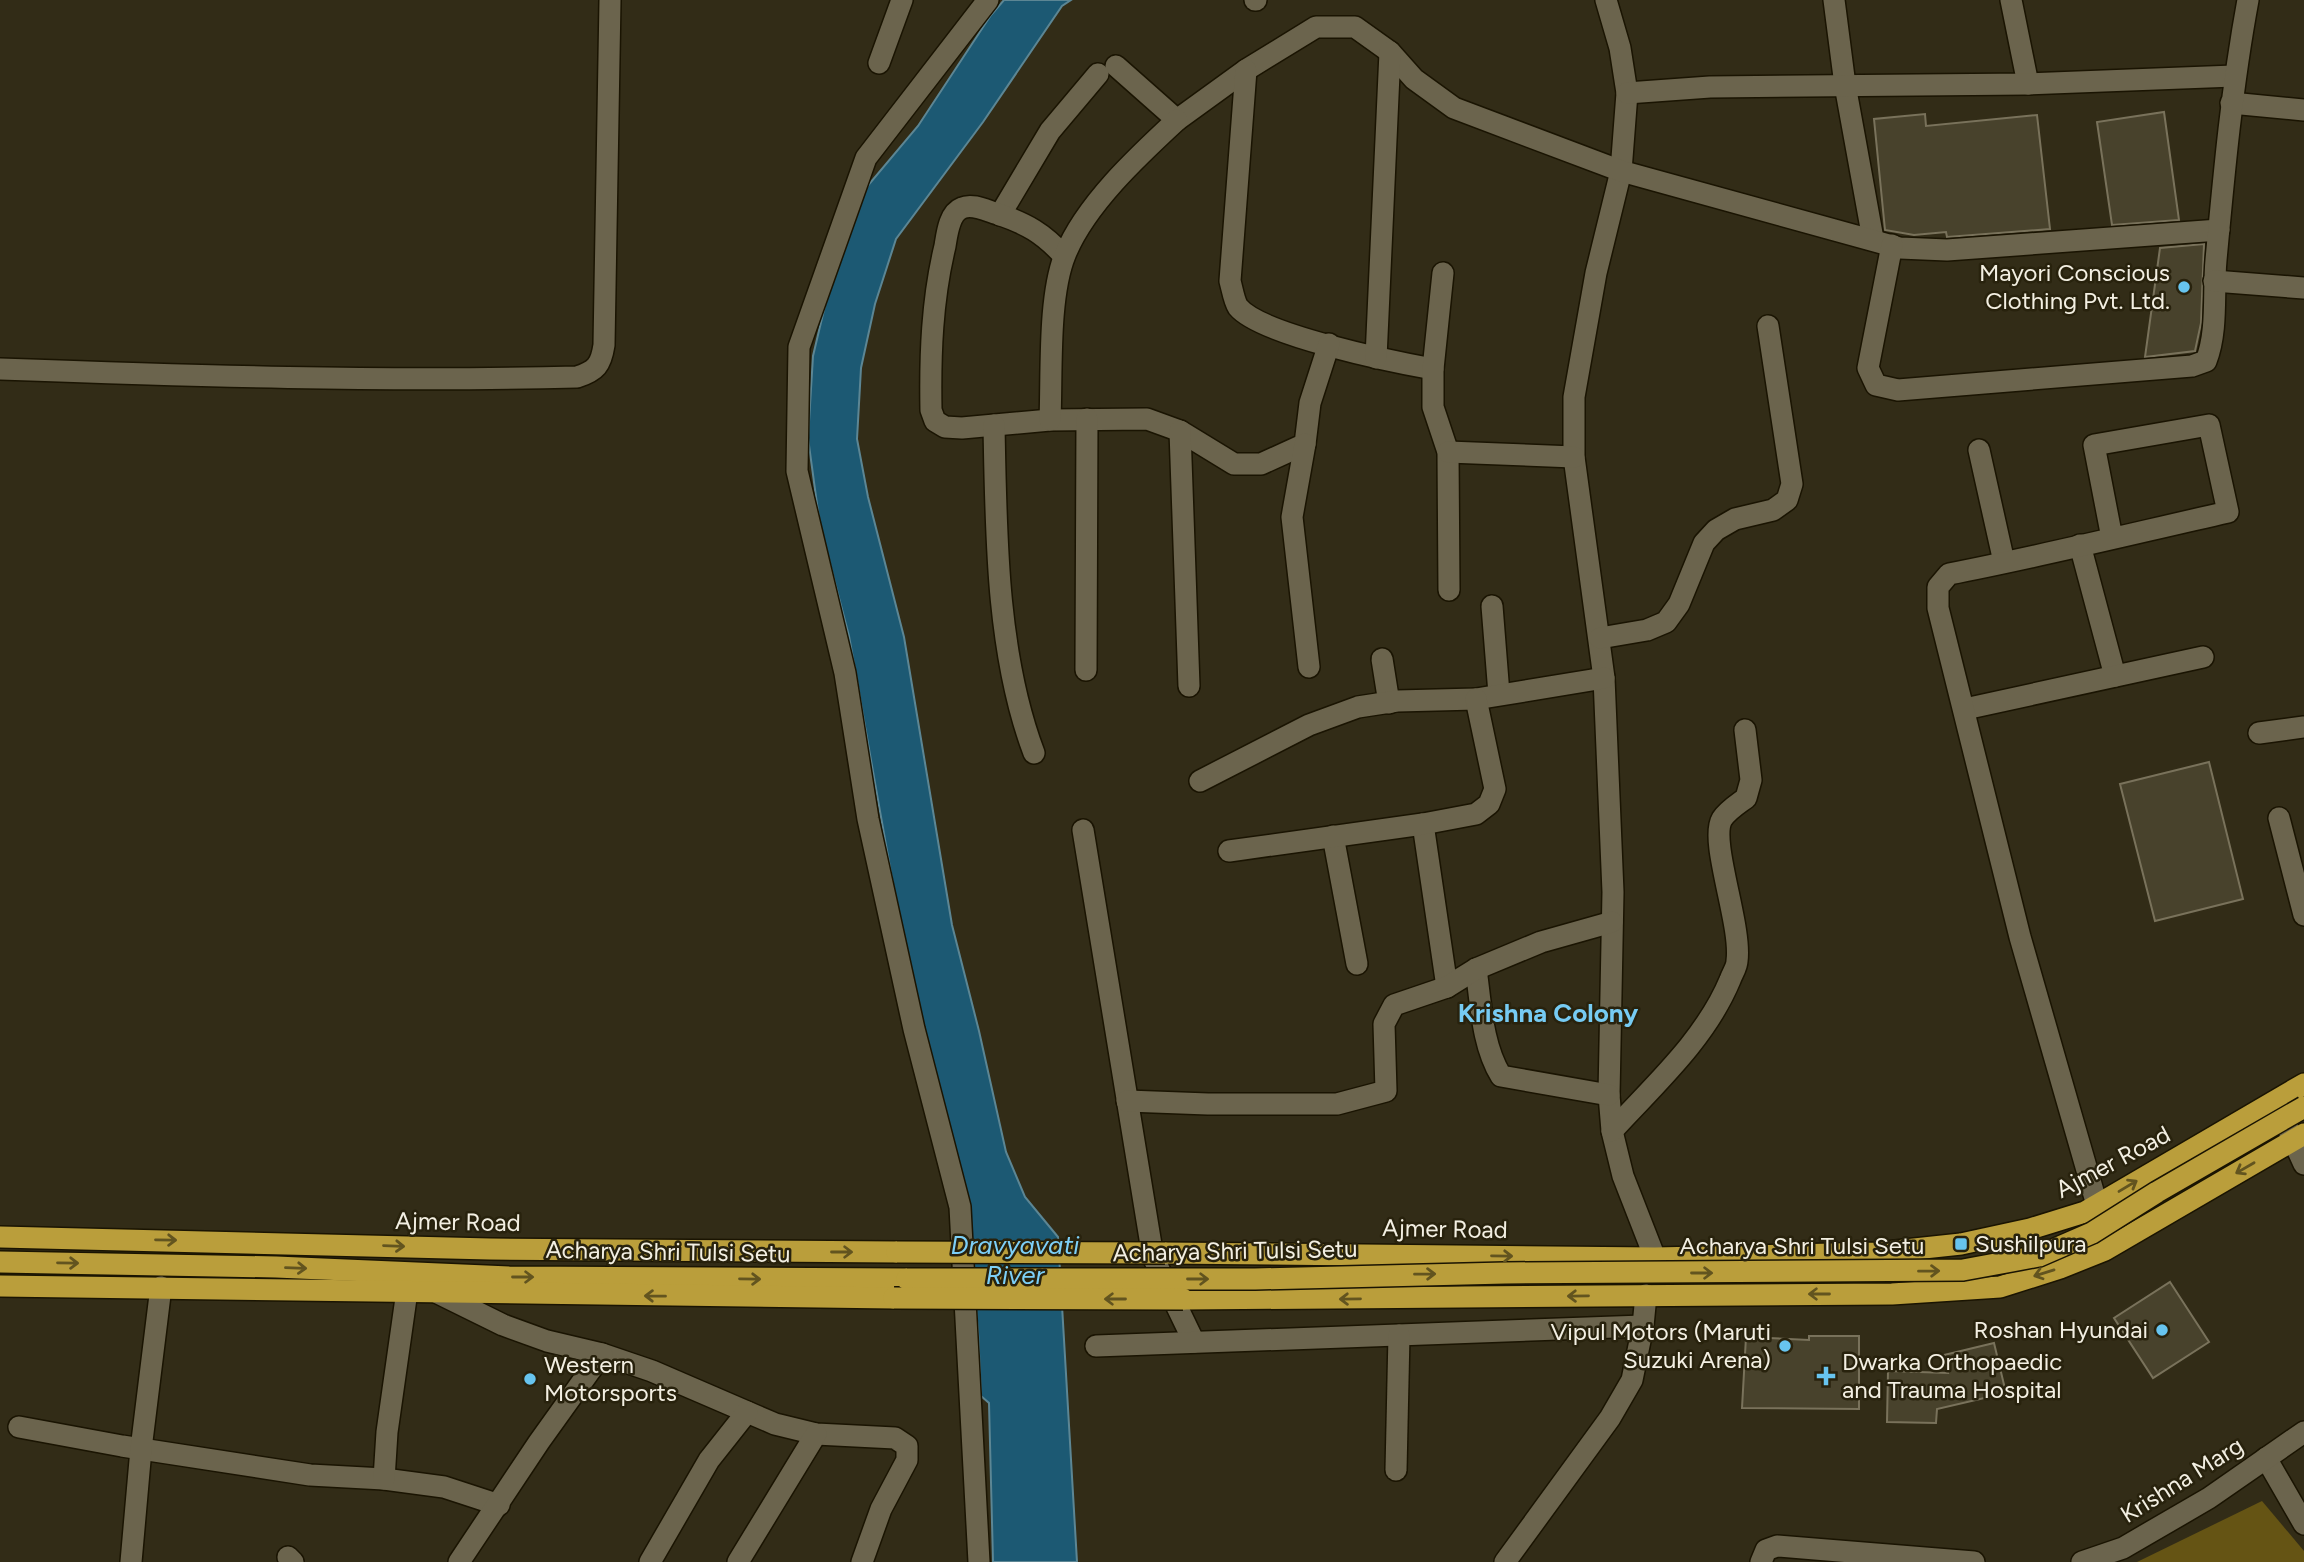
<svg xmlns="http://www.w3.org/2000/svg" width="2304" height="1562" viewBox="0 0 2304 1562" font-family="Figtree,sans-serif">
<rect width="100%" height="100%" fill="#322c17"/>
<polygon fill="#655414" points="2262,1501 2304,1551 2304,1562 2137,1562"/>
<polygon fill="#1c5973" stroke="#5c8694" stroke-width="2" points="1004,0 1071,0 1062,6 983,122 896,239 875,304 861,368 857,439 868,497 904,637 952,925 979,1031 1006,1152 1025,1197 1058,1237 1077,1562 993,1562 989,1403 981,1396 978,1332 970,1238 906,958 849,636 820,526 808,438 813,356 827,297 865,189 918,126 991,15"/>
<g fill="#48422c" stroke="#79725b" stroke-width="2">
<polygon points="2164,112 2179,220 2112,225 2097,122"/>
<polygon points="1925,114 1926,126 2037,115 2050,229 1947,237 1946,232 1914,235 1885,230 1874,119"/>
<polygon points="2204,244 2201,323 2195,351 2145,357 2160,248"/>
<polygon points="2209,762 2243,899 2155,921 2120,784"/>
<polygon points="2170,1282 2209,1342 2153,1378 2114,1318"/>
<polygon points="1809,1336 1859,1336 1859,1409 1742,1408 1746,1337 1809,1340"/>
<polygon points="1994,1343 2006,1393 1937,1409 1936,1423 1887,1422 1888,1371 1948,1373 1944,1355"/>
</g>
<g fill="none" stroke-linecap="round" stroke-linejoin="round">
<g stroke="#1a1402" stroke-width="24">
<g id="minor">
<polyline points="1255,0 1256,0"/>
<polyline points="1606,0 1620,48 1627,93 1621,171 1596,273 1574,397 1574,457 1604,678 1613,892 1609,1095 1612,1131 1623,1176 1655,1258"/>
<polyline points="1834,0 1845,85 1873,239"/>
<polyline points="2011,0 2028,84"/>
<polyline points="879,63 902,0"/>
<polyline points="1116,66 1177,120 1246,70 1316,27 1355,27 1390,52 1414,79 1454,108 1621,171 1900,248 1947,250 2219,230"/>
<path d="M 1246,70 L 1230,281 C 1232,288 1234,301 1238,307 C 1261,335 1394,362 1433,369"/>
<polyline points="1627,93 1710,87 2028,84 2234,76"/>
<polyline points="2231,103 2304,110"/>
<polyline points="1000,215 1050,131 1098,74"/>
<path d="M 1892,245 L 1868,368 L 1876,385 L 1898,390 L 2192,366 L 2206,361 C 2218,331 2213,292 2216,260 C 2224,173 2232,86 2248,0"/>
<path d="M 1064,256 C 1043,233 1027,224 998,214 C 987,211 973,203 962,208 C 949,213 947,234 945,246 C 932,300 930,354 931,410 L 935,421 L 945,427 L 962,428 L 1050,420 L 1147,419 L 1180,431 L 1234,464 L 1261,464 L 1305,444 L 1310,403 L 1329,344"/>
<polyline points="1443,273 1433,369 1433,407 1448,452 1449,590"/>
<polyline points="2214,281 2304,288"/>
<polyline points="1376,358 1390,52"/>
<path d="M 0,369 C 192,376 384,382 577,377 C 596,371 601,365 604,345 L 610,0"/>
<path d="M 1050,420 C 1052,373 1048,297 1065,255 C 1085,205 1138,156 1177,120"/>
<path d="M 994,425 C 996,530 996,653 1034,753"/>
<polyline points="1180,431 1189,686"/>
<polyline points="1305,444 1292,517 1309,667"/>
<polyline points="1979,450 2004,562"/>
<polyline points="1448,452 1574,457"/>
<polyline points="2080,545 2115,676"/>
<polyline points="1492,606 1499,694"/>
<polyline points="1600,638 1647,630 1666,622 1679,604 1704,543 1716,530 1735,519 1773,510 1787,500 1792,484 1768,326"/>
<polyline points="1382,659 1389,703"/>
<polyline points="1086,670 1087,419"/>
<polyline points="1965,709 2203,657"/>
<polyline points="2259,733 2304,727"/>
<polyline points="1200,781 1309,725 1358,707 1397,701 1476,699 1604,678"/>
<polyline points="2279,818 2304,915"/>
<polyline points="1423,824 1447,987"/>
<polyline points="1083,830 1153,1257 1194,1342"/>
<polyline points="1333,836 1357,964"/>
<polyline points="1229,851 1423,824 1476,814 1489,804 1495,789 1476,699"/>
<path d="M 1476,969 C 1481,1004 1482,1045 1501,1076 L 1609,1095"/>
<polyline points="1127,1101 1208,1104 1337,1104 1386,1091 1384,1024 1394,1005 1447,987 1476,969 1541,942 1612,922"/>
<polyline points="2276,1102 2304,1164"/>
<path d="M 1612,1131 C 1654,1085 1705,1040 1730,980 C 1732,974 1737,967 1737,961 C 1742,925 1709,841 1722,819 C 1728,810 1738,804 1746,798 L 1751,780 L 1745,730"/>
<path d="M 2097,1205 L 2020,937 L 1938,608 L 1938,587 L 1949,574 C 2042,556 2135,533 2228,512 L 2209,425 L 2094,445 L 2112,538"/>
<polyline points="436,1292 503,1325 547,1341 602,1354 652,1371 775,1424 816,1434 895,1438 907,1446 907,1460 881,1509 862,1562"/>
<polyline points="1096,1346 1643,1326"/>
<polyline points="19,1427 122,1446 310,1475 384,1479 444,1487 499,1505"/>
<polyline points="2266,1458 2304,1524"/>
<polyline points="1396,1470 1399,1335"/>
<polyline points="384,1479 387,1432 407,1291"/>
<polyline points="288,1557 293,1562"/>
<polyline points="131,1562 141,1449 161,1287"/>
<polyline points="459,1562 539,1442 602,1354"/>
<polyline points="650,1562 709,1460 747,1412"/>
<polyline points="738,1562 816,1434"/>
<polyline points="979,1562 960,1207 914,1029 868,819 845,673 797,471 799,347 866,158 988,0"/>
<polyline points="1505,1562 1610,1418 1632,1380 1643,1326 1646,1295"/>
<polyline points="1761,1562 1766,1550 1777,1546 1974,1562"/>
<polyline points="2082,1562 2123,1548 2209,1498 2304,1432"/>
</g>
</g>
<g stroke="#1a1402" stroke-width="24">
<g id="highway">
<polyline points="0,1237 490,1249 897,1252"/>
<polyline points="1165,1253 1655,1258 1877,1253 1961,1244 2030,1229 2085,1212 2304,1084"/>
<polyline points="0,1262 276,1267 509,1277 907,1279"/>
<polyline points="0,1286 894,1298"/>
<polyline points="1183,1299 1892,1294 2000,1287 2060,1268 2105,1250 2304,1134"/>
</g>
</g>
<use href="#minor" stroke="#6b644d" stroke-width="21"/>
<use href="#highway" stroke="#ba9e3b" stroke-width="21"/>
<g stroke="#1a1402" stroke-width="24" stroke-linecap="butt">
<g id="highway-bridge">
<polyline points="897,1252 1165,1253"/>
<polyline points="907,1279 1255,1279 1505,1273 1963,1270 2039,1256 2092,1233 2157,1192 2304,1107"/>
<polyline points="894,1298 1183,1299"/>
</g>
</g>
<use href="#highway-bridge" stroke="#ba9e3b" stroke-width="21"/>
</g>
<defs><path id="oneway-shaft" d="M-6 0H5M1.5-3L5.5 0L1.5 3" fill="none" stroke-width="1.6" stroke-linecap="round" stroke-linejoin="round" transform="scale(1.75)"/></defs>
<g stroke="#62541f">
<use href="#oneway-shaft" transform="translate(2245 1168) rotate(150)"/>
<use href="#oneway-shaft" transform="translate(2128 1186) rotate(-31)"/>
<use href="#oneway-shaft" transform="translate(166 1240) rotate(1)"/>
<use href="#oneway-shaft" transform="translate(394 1246) rotate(2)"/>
<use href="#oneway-shaft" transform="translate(842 1252)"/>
<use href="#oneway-shaft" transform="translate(1502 1256) rotate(1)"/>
<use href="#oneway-shaft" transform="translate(68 1263) rotate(1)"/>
<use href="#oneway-shaft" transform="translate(296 1268) rotate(2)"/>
<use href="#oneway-shaft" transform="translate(1929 1271) rotate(-1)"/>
<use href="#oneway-shaft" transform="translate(1702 1273)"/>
<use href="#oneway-shaft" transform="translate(2044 1273) rotate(163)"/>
<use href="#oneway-shaft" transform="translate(1425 1274) rotate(-1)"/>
<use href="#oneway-shaft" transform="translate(523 1277)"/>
<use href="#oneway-shaft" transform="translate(750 1279) rotate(1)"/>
<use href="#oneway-shaft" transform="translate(1198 1279)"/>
<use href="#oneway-shaft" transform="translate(1819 1294) rotate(180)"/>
<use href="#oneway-shaft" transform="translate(655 1296) rotate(-179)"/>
<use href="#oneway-shaft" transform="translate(1578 1296) rotate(179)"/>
<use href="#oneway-shaft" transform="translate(1115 1299) rotate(-180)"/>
<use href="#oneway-shaft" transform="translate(1350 1299) rotate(179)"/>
</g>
<g fill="#67c4ef" stroke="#28220d" stroke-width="2.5">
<circle cx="2184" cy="287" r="7"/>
<rect x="1954" y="1237" width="14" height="14" rx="3.5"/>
<circle cx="2162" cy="1330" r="7"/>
<circle cx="1785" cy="1346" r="7"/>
<path d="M1822.5 1365.5h7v7h7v7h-7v7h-7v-7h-7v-7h7z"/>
<circle cx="530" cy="1379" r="7"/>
</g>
<g text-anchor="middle" stroke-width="5" stroke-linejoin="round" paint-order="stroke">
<g font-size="24" fill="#f3efe2" stroke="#28220d" text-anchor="end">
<text x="2170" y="281">Mayori Conscious<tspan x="2170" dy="28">Clothing Pvt. Ltd.</tspan></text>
<text x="1975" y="1252" text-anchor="start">Sushilpura</text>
<text x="2148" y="1338">Roshan Hyundai</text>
<text x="1771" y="1340">Vipul Motors (Maruti<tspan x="1771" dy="28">Suzuki Arena)</tspan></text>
<text x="1842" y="1370" text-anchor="start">Dwarka Orthopaedic<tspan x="1842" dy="28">and Trauma Hospital</tspan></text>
<text x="544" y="1373" text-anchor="start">Western<tspan x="544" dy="28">Motorsports</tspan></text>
</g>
<g font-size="24" fill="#f3efe2" stroke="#28220d">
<text transform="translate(2113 1162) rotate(-28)" y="8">Ajmer Road</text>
<text transform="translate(458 1222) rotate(1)" y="8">Ajmer Road</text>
<text transform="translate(1445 1229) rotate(1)" y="8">Ajmer Road</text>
<text x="1802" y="1254">Acharya Shri Tulsi Setu</text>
<text transform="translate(1235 1251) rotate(-1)" y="8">Acharya Shri Tulsi Setu</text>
<text transform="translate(668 1252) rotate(1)" y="8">Acharya Shri Tulsi Setu</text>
<text transform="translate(2182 1480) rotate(-32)" y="8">Krishna Marg</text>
</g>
<g font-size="26" font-weight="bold" fill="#76cbf3" stroke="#28220d">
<text x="1548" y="1022">Krishna Colony</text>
</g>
<g font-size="26" font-style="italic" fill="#7dd0f8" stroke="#28220d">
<text x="1015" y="1254">Dravyavati<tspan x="1015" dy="30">River</tspan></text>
</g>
</g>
</svg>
